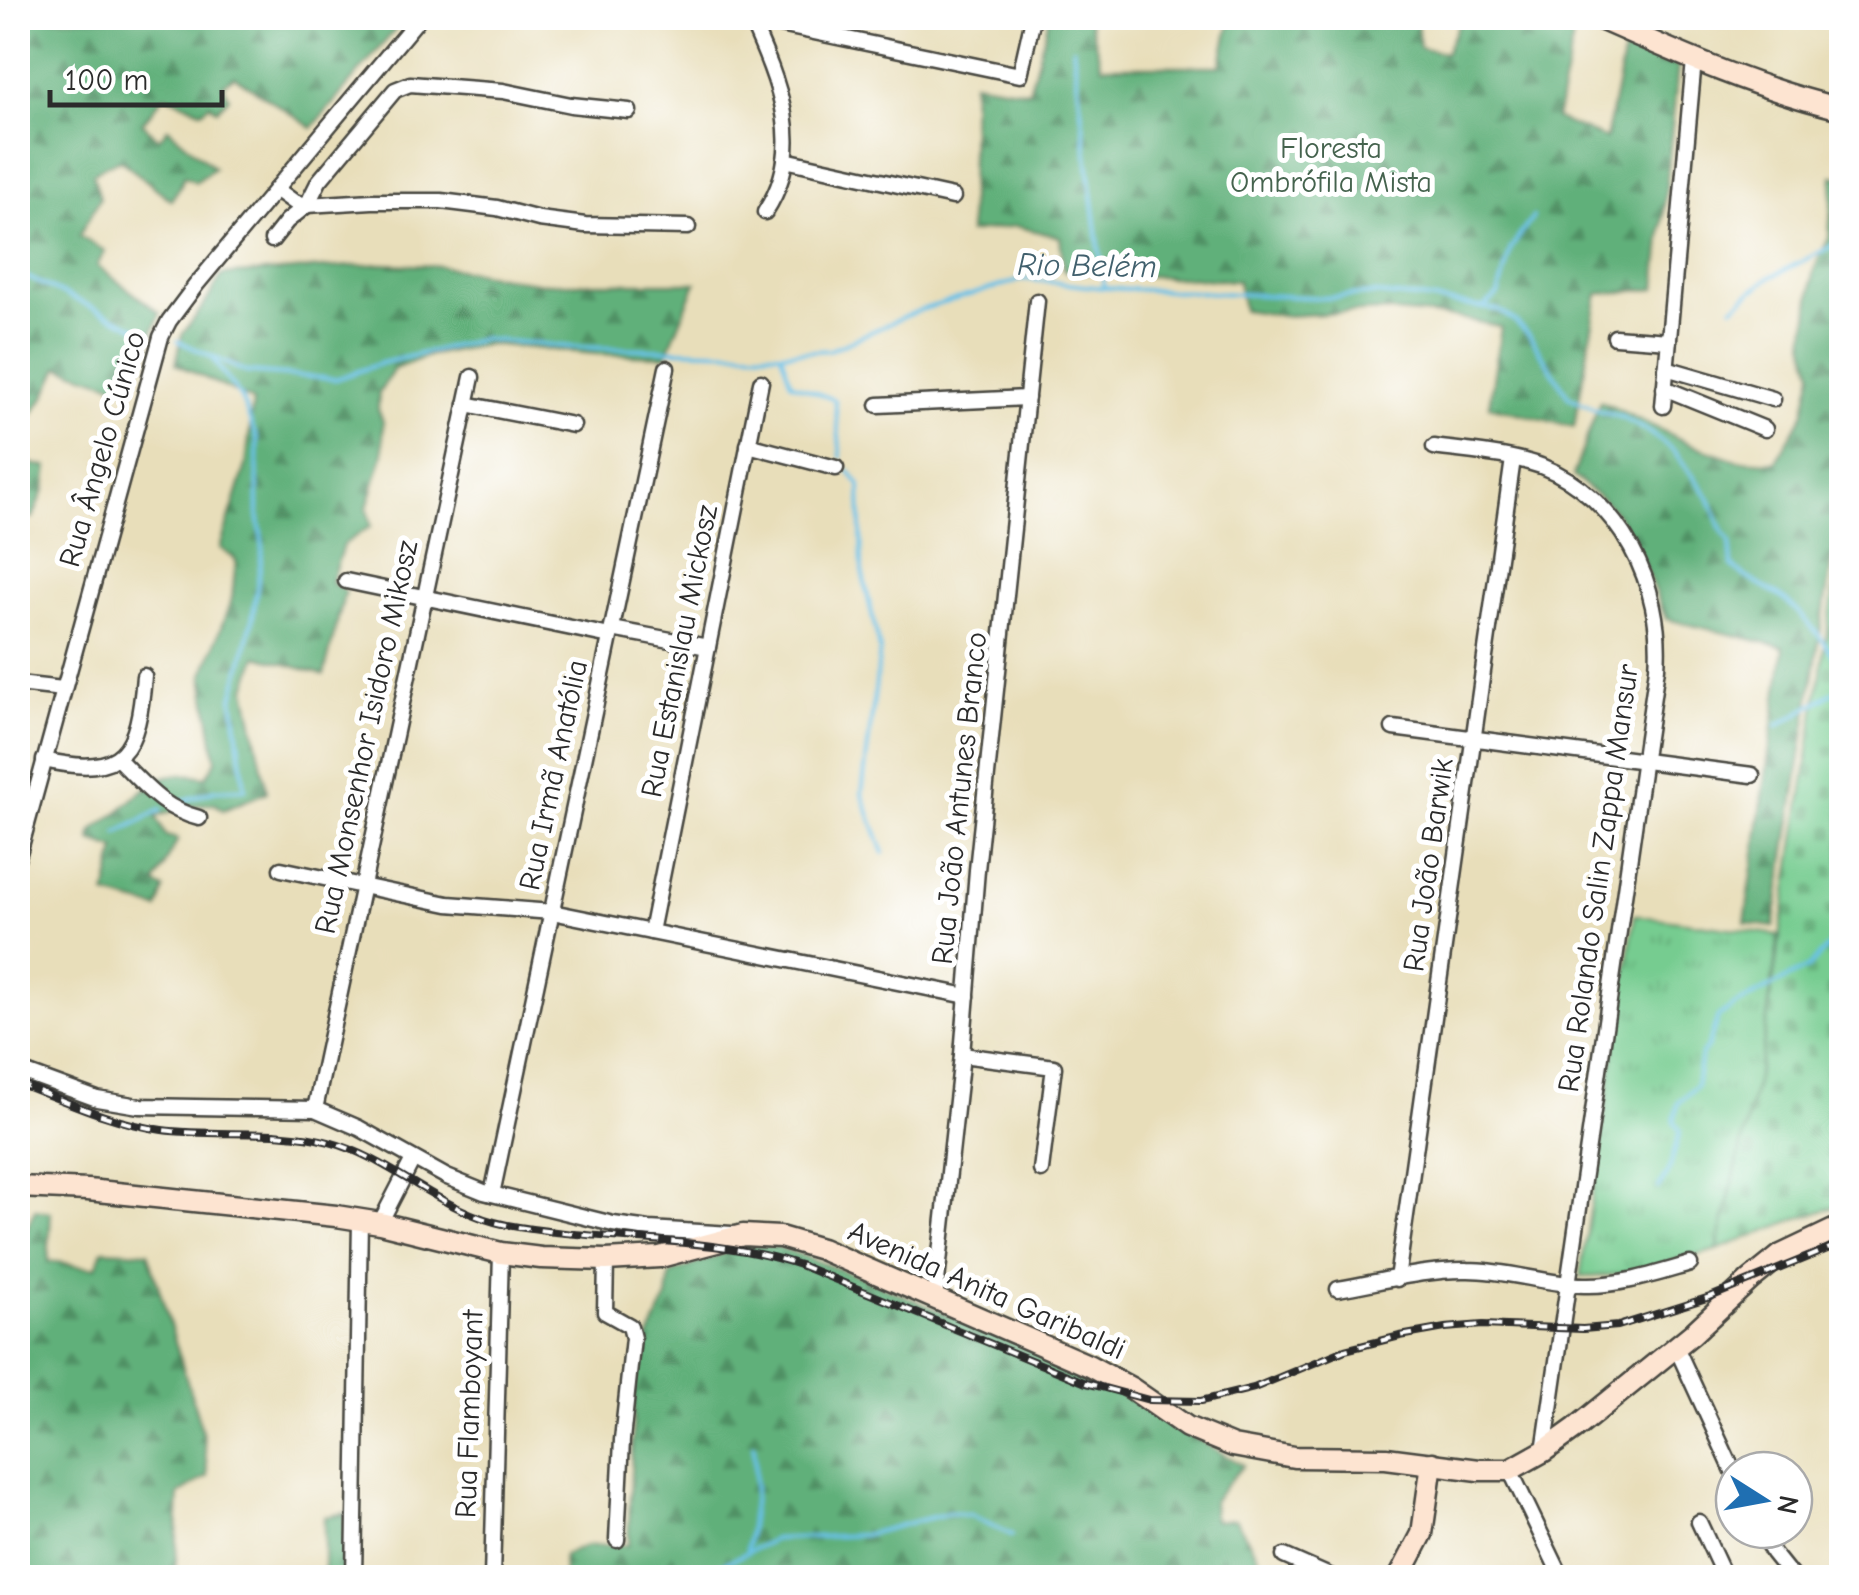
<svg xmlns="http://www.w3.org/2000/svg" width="1859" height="1595" viewBox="0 0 1859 1595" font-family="'Comic Neue',sans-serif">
<defs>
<pattern id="forest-firs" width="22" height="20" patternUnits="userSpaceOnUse" patternTransform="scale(2.5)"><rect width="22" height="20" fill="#60b07a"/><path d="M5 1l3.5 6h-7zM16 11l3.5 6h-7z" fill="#4f8f64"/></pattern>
<pattern id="cemetery-stones" width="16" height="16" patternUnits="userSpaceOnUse" patternTransform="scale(2.5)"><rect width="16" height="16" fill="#76cc90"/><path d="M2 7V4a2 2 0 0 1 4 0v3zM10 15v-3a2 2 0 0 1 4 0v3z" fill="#66af7c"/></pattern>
<pattern id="park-tufts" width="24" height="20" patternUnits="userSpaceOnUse" patternTransform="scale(2.5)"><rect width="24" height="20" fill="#76cc90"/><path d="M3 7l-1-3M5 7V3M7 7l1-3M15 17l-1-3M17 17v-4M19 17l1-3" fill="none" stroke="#66af7c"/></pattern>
</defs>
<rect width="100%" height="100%" fill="#fff"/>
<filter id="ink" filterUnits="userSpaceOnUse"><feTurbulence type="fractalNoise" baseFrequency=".01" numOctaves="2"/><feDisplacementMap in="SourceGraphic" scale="20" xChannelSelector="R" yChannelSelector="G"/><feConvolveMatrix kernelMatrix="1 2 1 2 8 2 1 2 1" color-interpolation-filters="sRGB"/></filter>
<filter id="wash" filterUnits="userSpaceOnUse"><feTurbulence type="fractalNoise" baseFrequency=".0048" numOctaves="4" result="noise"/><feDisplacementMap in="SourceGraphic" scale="40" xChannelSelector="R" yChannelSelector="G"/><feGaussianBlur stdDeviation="2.25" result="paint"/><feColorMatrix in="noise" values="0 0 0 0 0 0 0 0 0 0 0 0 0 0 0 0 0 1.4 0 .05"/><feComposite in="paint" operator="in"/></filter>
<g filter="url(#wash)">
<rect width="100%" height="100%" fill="#e8deba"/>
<g fill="url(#forest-firs)" stroke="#466e52" stroke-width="2.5">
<polygon points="18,18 405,18 312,128 234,76 223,85 229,97 217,110 210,104 202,111 165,95 142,123 159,139 168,128 214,168 196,182 184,176 180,187 171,200 120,160 106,165 93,174 100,198 79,236 105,251 97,266 160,313 131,390 59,367 45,397 18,433"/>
<polygon points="1049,18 1088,18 1102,66 1220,66 1231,18 1417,18 1419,47 1445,53 1461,18 1577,18 1556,119 1606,139 1626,41 1678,66 1656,289 1598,294 1574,427 1489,406 1501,327 1455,317 1381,311 1284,316 1243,310 1238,281 1064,271 1060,237 1015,226 969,233 973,82 1029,91"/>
<polygon points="1833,176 1841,177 1841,502 1774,927 1745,923 1784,647 1666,619 1632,536 1610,506 1573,476 1600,401 1690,444 1736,460 1775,462 1804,414 1813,372 1805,342 1813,272 1829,237"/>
<path d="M 381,264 L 439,266 L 540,283 L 696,283 L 666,356 L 597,354 L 489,344 L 430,355 L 394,369 L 379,393 L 378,409 L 383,422 L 383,455 L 367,508 L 371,526 L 343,545 L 331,582 L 345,591 L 324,675 L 257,656 L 246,688 L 267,792 L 223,810 L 214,803 L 180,808 L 156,817 L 166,836 L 178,839 L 155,884 L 164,889 L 158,909 L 106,895 L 116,849 L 91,841 L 92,831 C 101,824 111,818 119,811 C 153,783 157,768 206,777 L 216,761 L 203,676 L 232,598 L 236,560 L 220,548 L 246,465 L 253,401 L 176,364 L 182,335 L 206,302 L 222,275 Z"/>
<polygon points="18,461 48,467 45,488 33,518 18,516"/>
<path d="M 35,1210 L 51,1212 L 48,1262 C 66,1260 76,1269 96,1267 L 103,1250 L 148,1252 L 203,1434 L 208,1476 L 179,1494 L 175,1577 L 18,1577 L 18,1238 L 25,1231 Z"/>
<polygon points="746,1245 778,1247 861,1277 1113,1386 1181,1430 1243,1465 1213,1501 1214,1521 1235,1519 1259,1557 1236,1578 564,1578 563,1555 586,1546 628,1545 635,1379 641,1355 667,1298 670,1274"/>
<polygon points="345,1513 344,1577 324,1577 324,1517"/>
</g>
<polygon fill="url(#cemetery-stones)" stroke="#507c5e" stroke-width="2.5" points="1841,543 1841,1205 1796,1219 1717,1250 1761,1059"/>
<path fill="url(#park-tufts)" stroke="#507c5e" stroke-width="2.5" d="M 1635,915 L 1779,935 L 1761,1060 L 1717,1250 C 1671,1262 1627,1277 1580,1277 Z"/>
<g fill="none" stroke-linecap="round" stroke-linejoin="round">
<g stroke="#69c1e7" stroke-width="4">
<polyline points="1073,48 1104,286"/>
<polyline points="18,273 150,334"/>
<polyline points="1484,307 1498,295 1511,248 1533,217"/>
<polyline points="1733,307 1767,279 1842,241"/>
<path d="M 178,341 L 246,372 L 336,379 L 382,363 L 483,339 L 571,347 L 781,353 L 830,350 L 920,310 L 1024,279 L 1104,288 L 1325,298 L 1376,294 L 1428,299 L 1498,310 L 1515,321 L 1529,335 L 1569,397 L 1599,411 L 1621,417 L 1644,429 L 1673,450 L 1709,497 L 1723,532 L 1730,541 L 1732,566 C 1746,579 1763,587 1778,595 C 1795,605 1840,656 1842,675"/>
<polyline points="781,354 791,383 835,400 841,457"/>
<polyline points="848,470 860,485 862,571 880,650 862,794 884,853"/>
<polyline points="1777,726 1838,690 1842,682"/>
<polyline points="177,803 215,790 245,789 233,698 252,622 263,547 258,514 257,439 241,398 211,356"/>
<polyline points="117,833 161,810"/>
<polyline points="1659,1188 1670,1167 1680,1131 1674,1121 1678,1103 1696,1086 1701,1055 1708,1046 1718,1017 1736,1005 1809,967 1832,943 1835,921 1842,903"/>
<polyline points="747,1550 755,1487 754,1445"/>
<polyline points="707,1578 715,1568 774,1539 863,1535 949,1513 970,1515 1012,1535"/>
</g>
</g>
</g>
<g filter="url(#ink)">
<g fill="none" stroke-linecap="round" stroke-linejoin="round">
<g stroke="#474640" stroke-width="19">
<g id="street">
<polyline points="747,18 1020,75 1033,18"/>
<path d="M 750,18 C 778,81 808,147 765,212"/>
<polyline points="785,160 953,197"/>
<polyline points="276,189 294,202 307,205 372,201 441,201 497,208 539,219 585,225 688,227"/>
<polyline points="272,240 287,221 307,205 319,181 395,90 410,84 503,91 571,105 629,111"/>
<polyline points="1615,337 1669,341"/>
<polyline points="1666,368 1773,399"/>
<polyline points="1664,388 1765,429"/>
<polyline points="466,404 573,425"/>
<polyline points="878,405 1027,398"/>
<polyline points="1663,406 1694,60"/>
<polyline points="748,445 836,468"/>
<path d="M 1434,447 C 1469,452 1507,454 1541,466 C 1620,497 1664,586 1657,668 L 1544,1451"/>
<polyline points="346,581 610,636"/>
<polyline points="612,629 708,647"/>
<polyline points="18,684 63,689"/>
<polyline points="1393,728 1752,775"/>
<path d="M 117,758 C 145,785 161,808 199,818"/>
<path d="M 44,760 C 126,779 138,750 144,676"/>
<polyline points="18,857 161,337 169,321 196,285 419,18"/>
<polyline points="281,869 448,904 552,912 967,996"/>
<polyline points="651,932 761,382"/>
<polyline points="962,1055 1054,1067 1041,1170"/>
<polyline points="18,1070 97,1099 139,1106 315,1109 359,1128 447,1177 484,1192 613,1224 649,1229 732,1234"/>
<polyline points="315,1109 472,377"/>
<polyline points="492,1194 667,368"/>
<polyline points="380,1223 413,1159"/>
<polyline points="606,1260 605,1312 630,1326 633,1338 622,1440 617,1540"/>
<polyline points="1397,1279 1513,459"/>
<path d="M 1338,1289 C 1380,1282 1425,1269 1468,1270 C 1507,1270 1545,1284 1584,1285 C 1620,1286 1655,1274 1690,1264"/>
<polyline points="935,1299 962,1055 977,870 1037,301"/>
<polyline points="1676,1347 1734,1473"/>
<polyline points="1510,1470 1562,1578"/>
<polyline points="1699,1522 1725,1578"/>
<polyline points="1760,1530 1773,1553 1793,1578"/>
<polyline points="1284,1556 1334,1578"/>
<polyline points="354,1578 360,1220"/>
<polyline points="492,1578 501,1253"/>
</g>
</g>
<g stroke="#474640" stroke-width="25">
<g id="secondary">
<path d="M 1598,18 C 1677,53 1757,89 1842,109"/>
<polyline points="18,1187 88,1190 336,1216 380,1223 501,1253 541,1258 606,1260 660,1257 743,1235 780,1237 821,1249 1090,1366 1131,1388 1187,1427 1233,1446 1294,1457 1386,1458 1479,1470 1510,1470 1544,1451 1576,1428 1692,1334 1750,1280 1781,1255 1842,1226"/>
<polyline points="1399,1578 1422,1534 1432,1463"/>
</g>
</g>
<use href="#street" stroke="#fff" stroke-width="14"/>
<use href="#secondary" stroke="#fde4d1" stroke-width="20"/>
<g stroke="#2b2b2b" stroke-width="8">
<path id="rail" d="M 18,1083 C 65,1101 112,1123 162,1130 C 215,1137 278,1128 329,1142 C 393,1159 440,1212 507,1225 C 604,1243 706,1234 800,1265 L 1086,1383 L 1149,1400 L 1201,1401 L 1254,1388 L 1345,1350 L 1400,1336 L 1445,1328 L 1483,1325 L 1583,1329 L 1618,1326 L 1710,1297 L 1842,1243"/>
</g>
<use href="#rail" stroke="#fff" stroke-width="4" stroke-dasharray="11" stroke-linecap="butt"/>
</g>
</g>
<g text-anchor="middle" stroke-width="10" stroke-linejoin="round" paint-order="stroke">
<g font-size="30" fill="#45634e" stroke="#fff">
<text x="1331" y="158">Floresta<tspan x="1331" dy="34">Ombrófila Mista</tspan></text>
</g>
<g font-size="30" fill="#2b2b2b" stroke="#fff">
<text transform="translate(102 449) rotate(-74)" y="10">Rua Ângelo Cúnico</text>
<text transform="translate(679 651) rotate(-79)" y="10">Rua Estanislau Mickosz</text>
<text transform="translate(366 737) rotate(-78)" y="10">Rua Monsenhor Isidoro Mikosz</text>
<text transform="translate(553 775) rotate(-78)" y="10">Rua Irmã Anatólia</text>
<text transform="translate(959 798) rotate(-84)" y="10">Rua João Antunes Branco</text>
<text transform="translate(1428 865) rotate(-82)" y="10">Rua João Barwik</text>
<text transform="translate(1598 878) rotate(-82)" y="10">Rua Rolando Salin Zappa Mansur</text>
<text transform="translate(987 1290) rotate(24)" y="10">Avenida Anita Garibaldi</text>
<text transform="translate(469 1414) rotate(-88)" y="10">Rua Flamboyant</text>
</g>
<g font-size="32" font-style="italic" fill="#41606d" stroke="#fff">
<text transform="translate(1087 265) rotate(1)" y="11">Rio Belém</text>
</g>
</g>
<rect width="1859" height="1595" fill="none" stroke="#fff" stroke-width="60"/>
<g transform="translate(1764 1500) rotate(101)"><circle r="48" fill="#ffffff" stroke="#aaaaaa" stroke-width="2.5"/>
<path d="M0-8L18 38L0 25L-18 38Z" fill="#1f6fb2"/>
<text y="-15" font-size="28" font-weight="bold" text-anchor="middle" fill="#2b2b2b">N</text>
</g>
<path d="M50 90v15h172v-15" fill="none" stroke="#2b2b2b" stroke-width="5"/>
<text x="65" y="90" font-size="30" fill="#2b2b2b" stroke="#ffffff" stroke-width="8" paint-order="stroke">100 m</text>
</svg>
